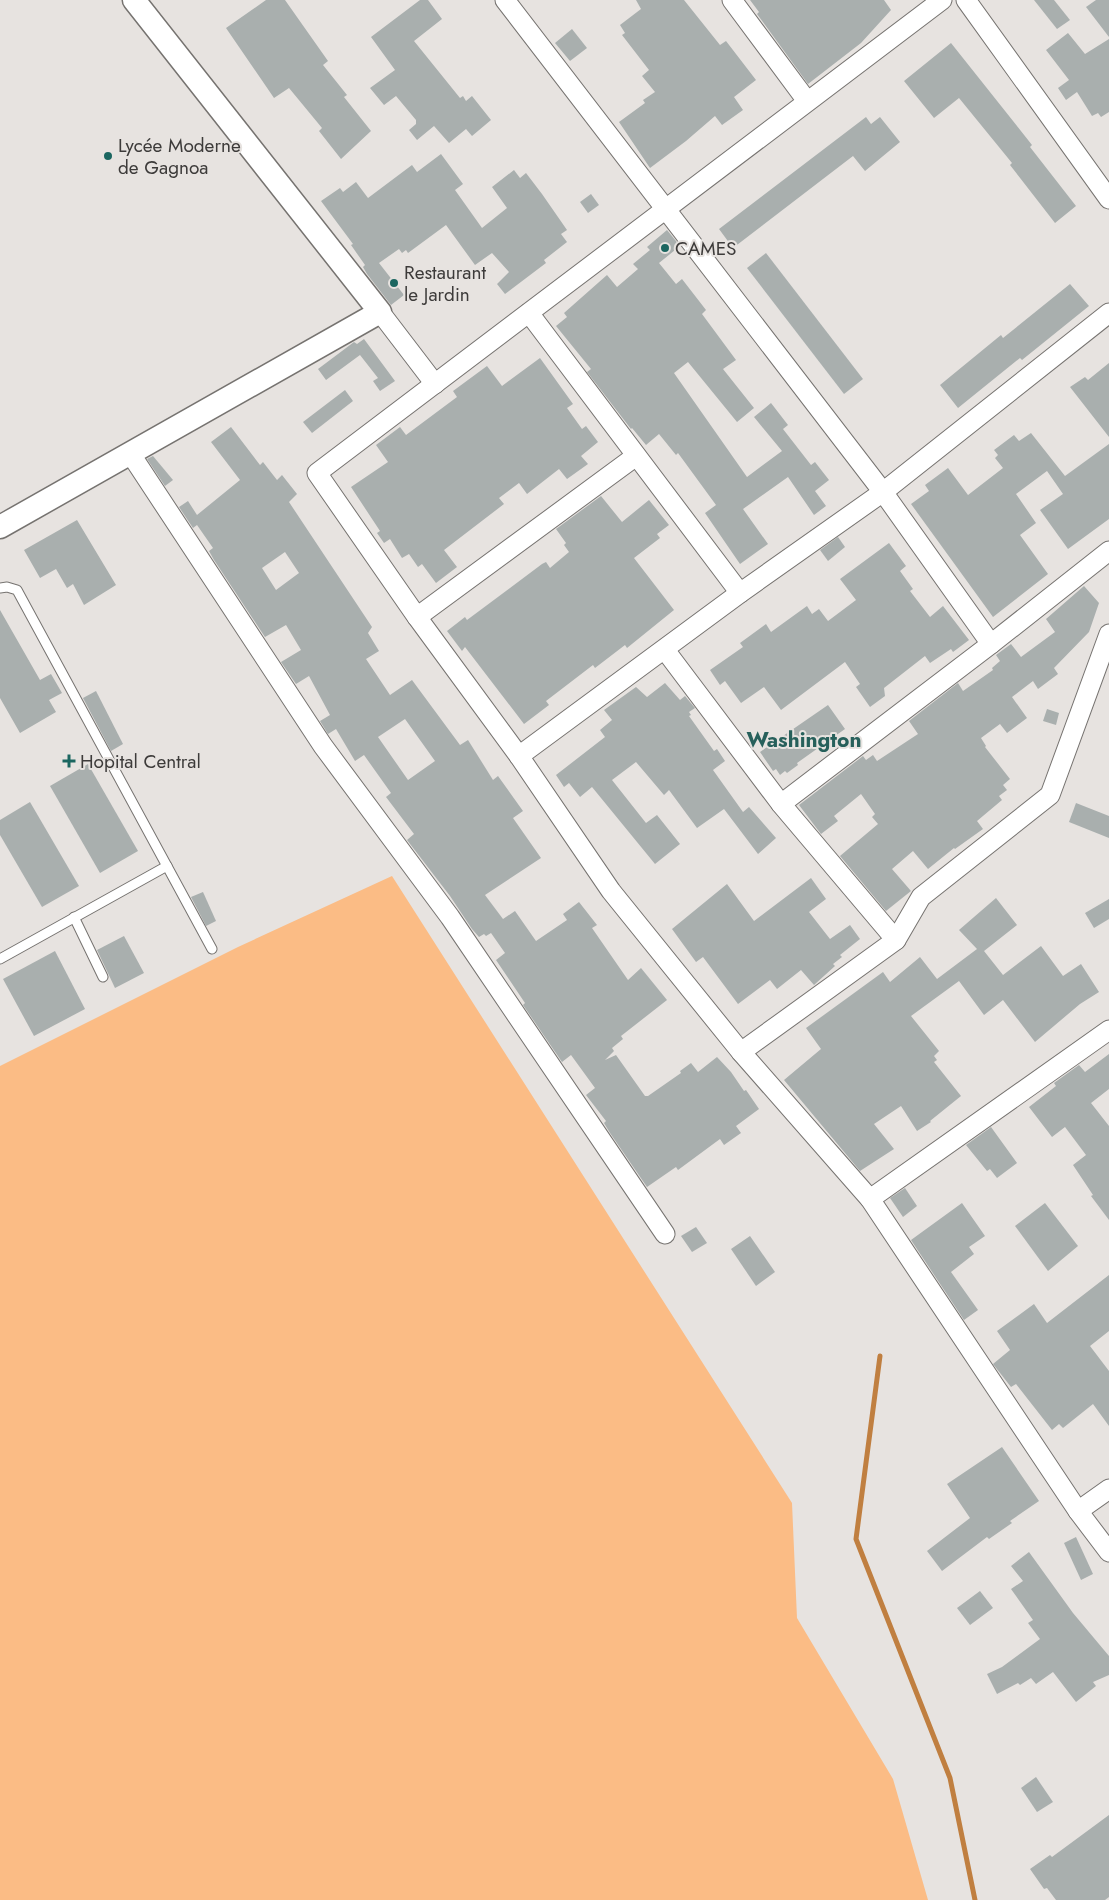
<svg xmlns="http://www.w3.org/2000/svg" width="1109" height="1900" viewBox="0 0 1109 1900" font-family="Jost,sans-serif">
<rect width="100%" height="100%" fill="#e7e3e0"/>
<polygon fill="#fbbc85" points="392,876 792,1503 797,1618 893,1779 928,1900 0,1900 0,1066 238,947"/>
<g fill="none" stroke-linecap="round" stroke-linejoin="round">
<polyline stroke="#c07f40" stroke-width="5" points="880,1356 856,1539 950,1778 975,1900"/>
</g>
<g fill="#a9afae" fill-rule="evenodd">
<polygon points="266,0 285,0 328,61 323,65 347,95 344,97 371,131 341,159 319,131 322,128 289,88 274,98 226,28"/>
<polygon points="420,0 428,0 442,19 414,41 460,98 463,96 466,101 472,96 491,120 472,136 466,129 449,143 434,126 417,140 409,130 416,124 416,120 396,96 384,105 370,88 395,70 371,37"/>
<polygon points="636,0 684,0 720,45 726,41 756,80 734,97 743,110 722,125 715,116 686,141 650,168 619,122 645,103 643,100 655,92 642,76 649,70 622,35 625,33 620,25 641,9"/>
<polygon points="750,0 884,0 891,10 861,43 808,84 757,14 759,12"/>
<polygon points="1034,0 1054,0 1070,20 1057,29"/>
<polygon points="1096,0 1109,0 1109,37 1086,7"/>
<polygon points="572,29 587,48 570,61 555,43"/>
<polygon points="1068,33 1085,54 1109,39 1109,112 1101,117 1098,113 1092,116 1077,92 1066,100 1058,88 1069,80 1046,50"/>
<polygon points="951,43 1032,145 1030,147 1076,206 1055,223 1010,165 1012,163 959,98 934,118 904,81"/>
<polygon points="866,117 871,124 880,117 900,142 865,171 853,156 733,248 719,229"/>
<polygon points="441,154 463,184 455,190 482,228 507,208 492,187 514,170 520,178 526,173 542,194 567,230 561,234 567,242 544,260 546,263 505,294 497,284 509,272 492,253 475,265 446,225 408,253 406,250 402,253 399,249 379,263 404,295 391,305 367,274 363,267 365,265 351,245 353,244 321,201 340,188 343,192 356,182 368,198 412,165 417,172"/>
<polygon points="591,194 599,205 588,213 580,202"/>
<polygon points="667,230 680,246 659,263 676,284 682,279 706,310 702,314 736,360 723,369 754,408 737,422 688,362 674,373 747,477 782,451 754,417 771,403 788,425 783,429 811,465 815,462 829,480 815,491 826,506 814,515 788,477 743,509 768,544 740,564 705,513 716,505 678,453 676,455 659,434 646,445 632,428 631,429 587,372 591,369 556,326 567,317 564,313 607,275 617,287 638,269 633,264 650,250 647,247"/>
<polygon points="766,253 863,379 844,394 747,268"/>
<polygon points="1070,284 1089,306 1022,360 1020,358 958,408 940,385 1001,335 1003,338"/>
<polygon points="364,339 395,381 380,391 373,381 378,378 360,355 326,380 318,369 354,342 357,344"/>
<polygon points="540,358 573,404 567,408 582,429 586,426 598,442 581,456 588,464 567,479 559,469 527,494 519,483 499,498 504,504 444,550 457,567 436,583 422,564 418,567 409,554 402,558 390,539 384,543 377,533 380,531 351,487 388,462 376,445 400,427 406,435 457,397 453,391 487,366 502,386"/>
<polygon points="1109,363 1109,437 1070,387 1085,377 1088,380"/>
<polygon points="345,390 353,401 312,433 303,422"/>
<path d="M 231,427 L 260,465 L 263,462 L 277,480 L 282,475 L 297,494 L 289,502 L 372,627 L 368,633 L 379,651 L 366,659 L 390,695 L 412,680 L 460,745 L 468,740 L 493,780 L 498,776 L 523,811 L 513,818 L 541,858 L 485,895 L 503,919 L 515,911 L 536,941 L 567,920 L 563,914 L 579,902 L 597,925 L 592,928 L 628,980 L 641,968 L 667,1000 L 621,1036 L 623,1039 L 612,1048 L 614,1051 L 605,1060 L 616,1055 L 645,1096 L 648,1096 L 681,1073 L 680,1071 L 691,1063 L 698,1072 L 717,1057 L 731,1072 L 744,1091 L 746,1090 L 759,1109 L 736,1126 L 741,1133 L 724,1145 L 720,1139 L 678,1170 L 676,1167 L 647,1187 L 610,1133 L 604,1123 L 606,1121 L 586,1095 L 595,1088 L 571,1055 L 562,1062 L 523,1005 L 525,1003 L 496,960 L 505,953 L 491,933 L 486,936 L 484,934 L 479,937 L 472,929 L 450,896 L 407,840 L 414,834 L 386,797 L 391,793 L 364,755 L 355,761 L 336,729 L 328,734 L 320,721 L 330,715 L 309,676 L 296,684 L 281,662 L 301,650 L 286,625 L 265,637 L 214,560 L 209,551 L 213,548 L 197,525 L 193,528 L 179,507 L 188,501 L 197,515 L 240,480 L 211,442 ZM 285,552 L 299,573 L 276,590 L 262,568 ZM 405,719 L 435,761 L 408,780 L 378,737 Z"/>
<polygon points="1031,433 1065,476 1109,444 1109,519 1068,549 1040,510 1063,494 1047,471 1016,494 1036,523 1020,535 1048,574 993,617 911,504 929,491 925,485 948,468 968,495 1003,468 995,458 998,455 994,450 1014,435 1019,441"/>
<polygon points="153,456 173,480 165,486 147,459"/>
<polygon points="601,496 622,522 649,500 669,525 657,534 660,538 634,558 674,610 627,648 625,645 595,668 593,665 546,701 549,705 524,724 465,647 462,651 447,631 465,617 467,620 542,564 546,562 550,568 569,552 564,545 566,543 556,529"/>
<polygon points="77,520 116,585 84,605 73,584 67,588 56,569 40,578 24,550"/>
<polygon points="838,537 845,547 828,561 820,550"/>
<polygon points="889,543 906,566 900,571 913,589 910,591 930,617 943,606 969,640 953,652 951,649 930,663 925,656 884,688 885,696 870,707 856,687 860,684 845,662 781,710 764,687 741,703 725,681 720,685 710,670 743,647 740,643 766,624 771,632 807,606 812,614 819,609 828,621 856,600 840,579"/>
<polygon points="1084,586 1099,603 1089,632 1054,668 1058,674 1038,689 1033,681 1012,697 1027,718 1007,733 1000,724 981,738 986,746 985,747 1010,779 1003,785 1007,790 999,796 1002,800 977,821 983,829 955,849 954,848 928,869 913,851 892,869 911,891 886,911 840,856 878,824 872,817 875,814 861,794 834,816 838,821 821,834 799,805 863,756 866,760 873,755 877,761 918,734 909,721 958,683 963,691 993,670 992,668 1000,661 996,655 1011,644 1021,657 1055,632 1046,619"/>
<polygon points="0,610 40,680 51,674 62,693 49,700 56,712 20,733 0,698"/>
<polygon points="665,683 680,700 685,696 695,708 689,712 691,715 689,716 714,751 717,749 725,761 713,770 743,812 749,807 776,838 758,854 724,809 697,828 669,790 664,795 636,762 612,780 646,823 657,815 680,844 655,864 592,787 580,797 569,783 564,787 556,775 605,737 600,730 612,720 604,710 636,687 647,697"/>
<polygon points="96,691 123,744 111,751 83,698"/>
<polygon points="828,705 845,729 797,763 798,765 787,773 785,771 780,775 776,769 773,771 760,752"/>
<polygon points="1047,709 1059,713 1056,725 1043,721"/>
<polygon points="88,764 138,851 100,873 50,786"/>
<polygon points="30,802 79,886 42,907 0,835 0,820"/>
<polygon points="1076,803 1109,816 1109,838 1069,822"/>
<polygon points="811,878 826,899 809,912 830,939 850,925 860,939 840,955 842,957 833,964 835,966 814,985 801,970 777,989 770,980 738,1004 703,957 696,962 672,929 727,884 754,921"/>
<polygon points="203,892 216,921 206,926 191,897"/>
<polygon points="996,898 1017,925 984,951 1003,975 1041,946 1063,976 1081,964 1099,992 1080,1004 1035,1042 1003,1000 984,1015 959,981 911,1016 939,1051 934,1056 937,1060 934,1062 961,1096 930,1121 931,1122 917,1131 901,1106 874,1124 894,1149 860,1171 784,1080 821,1049 806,1028 883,972 890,982 920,957 937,979 977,949 959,930"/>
<polygon points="1109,899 1109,919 1094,928 1085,913"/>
<polygon points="124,936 144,973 115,988 97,950"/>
<polygon points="55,951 85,1009 34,1036 3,979"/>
<polygon points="1109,1054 1109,1089 1091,1103 1109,1126 1109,1220 1091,1196 1093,1195 1073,1165 1086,1155 1065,1127 1052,1137 1029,1107 1056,1086 1054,1083 1079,1065 1085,1072"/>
<polygon points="991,1127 1017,1163 997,1178 990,1169 987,1171 966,1145"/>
<polygon points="905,1188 917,1206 903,1217 890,1198"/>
<polygon points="962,1203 985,1236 969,1247 974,1254 951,1272 978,1310 964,1320 911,1240"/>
<polygon points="1045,1203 1078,1246 1048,1271 1015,1226"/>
<polygon points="696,1227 707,1243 692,1252 681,1236"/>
<polygon points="750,1236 775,1272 756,1286 731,1249"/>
<polygon points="1109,1275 1109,1331 1090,1346 1109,1371 1109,1426 1093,1404 1063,1428 1059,1424 1052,1430 1016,1384 1011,1387 993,1364 1010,1350 997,1331 1034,1304 1047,1323"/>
<polygon points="1002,1447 1039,1501 1010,1521 1012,1523 989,1539 987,1537 942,1571 927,1551 970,1518 947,1484"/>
<polygon points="1076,1537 1093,1574 1081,1580 1064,1543"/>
<polygon points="1029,1552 1073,1613 1109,1656 1109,1675 1093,1682 1096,1686 1076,1702 1053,1672 1036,1684 1031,1678 1020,1685 1018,1683 997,1694 987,1674 1002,1667 1040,1639 1028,1623 1033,1620 1011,1589 1023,1581 1011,1566"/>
<polygon points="980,1591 993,1608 970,1625 957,1608"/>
<polygon points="1036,1777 1053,1802 1037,1812 1021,1788"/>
<polygon points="1109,1815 1109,1897 1105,1900 1056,1900 1047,1888 1044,1889 1030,1869 1050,1855 1052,1857"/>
</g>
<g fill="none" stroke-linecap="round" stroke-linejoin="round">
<g stroke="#767370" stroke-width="11">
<g id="service">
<polyline points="0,588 7,587 17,590 212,949"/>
<polyline points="74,917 103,977"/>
<polyline points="0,959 167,866"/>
</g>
</g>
<g stroke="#767370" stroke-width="21">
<g id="minor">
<polyline points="505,0 883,492 991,644"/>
<polyline points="732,0 807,101"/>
<polyline points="942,0 317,473 417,617 519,756 611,891 741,1052 870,1199 1078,1511 1109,1552"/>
<polyline points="966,0 1109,199"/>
<polyline points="380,312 435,384"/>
<polyline points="529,313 740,593"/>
<polyline points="130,453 323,746 450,917 665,1234"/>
<polyline points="417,617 636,456"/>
<polyline points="665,650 781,804 896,940"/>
<polyline points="519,756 740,593 883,492 1109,313"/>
<polyline points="781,804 991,644 1109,551"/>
<polyline points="741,1052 896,940 921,897 1050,795 1109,634"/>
<polyline points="870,1199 1109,1030"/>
<polyline points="1078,1511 1109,1489"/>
</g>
</g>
<g stroke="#767370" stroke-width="25">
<polyline id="tertiary" points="0,527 380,312 134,0"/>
</g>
<use href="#service" stroke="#fff" stroke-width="9"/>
<use href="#minor" stroke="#fff" stroke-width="19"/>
<use href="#tertiary" stroke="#fff" stroke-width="22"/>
</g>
<g fill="#1b6660" stroke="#e7e3e0" stroke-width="2">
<circle cx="108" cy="156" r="5"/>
<circle cx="665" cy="248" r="5"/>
<circle cx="394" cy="283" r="5"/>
<path d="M66.5 753.5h5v5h5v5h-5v5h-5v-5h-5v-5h5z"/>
</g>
<g text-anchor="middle" stroke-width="4" stroke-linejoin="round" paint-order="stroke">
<g font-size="19" fill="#3d3b3a" stroke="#e7e3e0" text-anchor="start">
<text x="118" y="152">Lycée Moderne<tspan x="118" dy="22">de Gagnoa</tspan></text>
<text x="675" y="255">CAMES</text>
<text x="404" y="279">Restaurant<tspan x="404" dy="22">le Jardin</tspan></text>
<text x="80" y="768">Hopital Central</text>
</g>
<g font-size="21" font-weight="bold" fill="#27605b" stroke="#e7e3e0">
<text x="804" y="747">Washington</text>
</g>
</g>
</svg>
